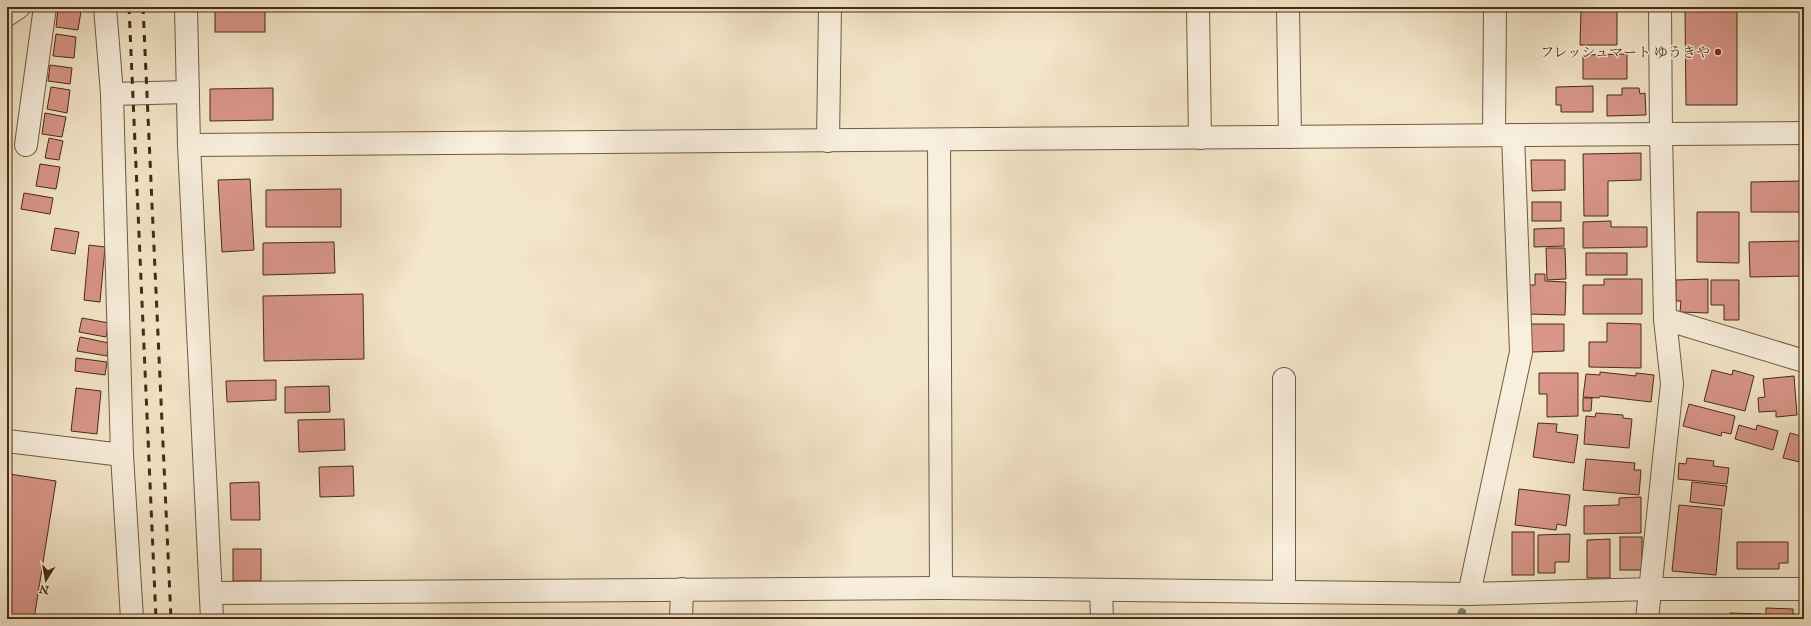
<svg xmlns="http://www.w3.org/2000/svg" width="1811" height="626" viewBox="0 0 1811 626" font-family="'IM FELL English','Noto Serif JP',serif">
<rect width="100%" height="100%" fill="#f4e6ca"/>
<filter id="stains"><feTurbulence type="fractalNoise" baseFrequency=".005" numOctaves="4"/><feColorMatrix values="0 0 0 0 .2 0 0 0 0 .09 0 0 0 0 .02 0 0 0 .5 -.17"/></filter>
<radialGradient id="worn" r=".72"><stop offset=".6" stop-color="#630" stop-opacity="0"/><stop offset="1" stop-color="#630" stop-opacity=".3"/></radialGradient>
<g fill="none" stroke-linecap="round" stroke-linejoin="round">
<polyline stroke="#7a8475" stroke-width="8" points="1460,619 1462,612"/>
</g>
<g fill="#d9968a" stroke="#482b11">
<rect x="215" y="7" width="50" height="25"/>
<polygon points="1685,7 1737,7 1737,105 1686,105"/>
<polygon points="58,8 81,11 78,30 56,27"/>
<polygon points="1581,9 1617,9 1617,45 1580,45"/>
<polygon points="56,34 76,37 74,58 53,56"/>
<polygon points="1627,54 1627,79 1583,79 1583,55"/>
<polygon points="50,65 72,68 70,84 48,81"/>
<polygon points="1593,86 1593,112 1561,112 1561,105 1556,105 1556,87"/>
<polygon points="51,87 70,90 67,113 47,109"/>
<polygon points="273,88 273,120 210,121 210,89"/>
<polygon points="1622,88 1639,88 1640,94 1645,93 1646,115 1607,116 1607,95 1622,95"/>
<polygon points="45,113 66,117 62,137 42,134"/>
<polygon points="49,138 63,141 59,160 45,158"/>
<polygon points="1641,153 1641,180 1608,181 1608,216 1584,216 1583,154"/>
<polygon points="1531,160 1565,160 1565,190 1532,191"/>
<polygon points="40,164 60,167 56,189 36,186"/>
<polygon points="250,179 254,250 222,252 218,180"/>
<polygon points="1803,181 1803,212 1751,212 1751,182"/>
<polygon points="341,189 341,227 266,227 266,190"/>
<polygon points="24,193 53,198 50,214 21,209"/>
<rect x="1532" y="202" width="29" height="19"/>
<polygon points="1697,212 1739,212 1739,263 1697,262"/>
<polygon points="1611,221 1611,227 1647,227 1647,247 1583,248 1583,222"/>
<polygon points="55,228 79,232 75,254 51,250"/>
<polygon points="1564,228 1564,246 1534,247 1534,229"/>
<polygon points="1803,241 1804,276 1750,277 1749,242"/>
<polygon points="334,242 335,273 263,275 263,243"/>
<polygon points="89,245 105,247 100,302 84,300"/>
<polygon points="1546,248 1565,248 1566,279 1547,280"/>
<rect x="1586" y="253" width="41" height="22"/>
<polygon points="1535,274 1545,274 1545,281 1566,282 1565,315 1528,314 1529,285 1535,285"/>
<polygon points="1604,279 1642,279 1642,314 1583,314 1583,285 1604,285"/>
<polygon points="1708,279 1708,313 1680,312 1681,301 1676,301 1676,280"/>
<polygon points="1711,280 1739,280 1739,320 1724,320 1724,305 1711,305"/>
<polygon points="363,294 364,359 264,361 263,296"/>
<polygon points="82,318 109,323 106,337 79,332"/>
<polygon points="1607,323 1641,324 1641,368 1589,367 1589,342 1607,342"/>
<polygon points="1531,324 1564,324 1564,351 1531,352"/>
<polygon points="80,337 109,343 107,356 77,351"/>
<polygon points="76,358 107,362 105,375 75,371"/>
<polygon points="1712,370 1732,375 1733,370 1754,376 1745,411 1704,401"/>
<polygon points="1600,372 1636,376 1636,373 1654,375 1651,402 1600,396 1599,398 1583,397 1586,374 1600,375"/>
<polygon points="1539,373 1578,373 1578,416 1547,417 1547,394 1539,394"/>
<polygon points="1794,376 1797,415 1776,417 1776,411 1759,412 1758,398 1765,397 1763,379"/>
<polygon points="276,380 276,400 227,402 226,381"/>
<polygon points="329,386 330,412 285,413 285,387"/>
<polygon points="76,388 101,391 97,434 71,431"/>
<polygon points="1583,398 1592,398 1591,411 1583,411"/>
<polygon points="1689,404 1735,416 1731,434 1722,432 1721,436 1683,426"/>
<polygon points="1596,413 1623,415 1623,418 1632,419 1629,448 1584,444 1586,416 1595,417"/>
<polygon points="344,419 345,450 299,452 298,420"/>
<polygon points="1538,423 1557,424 1556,432 1578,435 1574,463 1533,457"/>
<polygon points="1739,425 1756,430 1757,425 1778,431 1773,450 1735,439"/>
<polygon points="1790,433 1804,437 1804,463 1783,458"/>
<polygon points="1687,458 1714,461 1713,466 1729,468 1727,484 1678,479 1679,463 1686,464"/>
<polygon points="1586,459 1635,463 1634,470 1641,470 1639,495 1583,490"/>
<polygon points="353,466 354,496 320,497 319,467"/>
<polygon points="9,474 56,481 34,619 7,619 7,485"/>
<polygon points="259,482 260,520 231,520 230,483"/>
<polygon points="1692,482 1727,486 1724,506 1690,502"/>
<polygon points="1519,489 1570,495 1566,526 1557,524 1556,530 1515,525"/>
<polygon points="1641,497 1641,533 1584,534 1584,506 1619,505 1619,498"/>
<polygon points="1679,505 1722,509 1716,575 1672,571"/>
<rect x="1512" y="532" width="22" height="43"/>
<polygon points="1570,534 1569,562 1555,562 1555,573 1538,573 1538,535"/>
<rect x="1620" y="537" width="22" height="33"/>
<polygon points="1610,539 1610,578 1587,578 1587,540"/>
<polygon points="1737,542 1788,542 1788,563 1779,563 1779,569 1737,569"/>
<rect x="233" y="549" width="28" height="32"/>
<polygon points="1801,555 1804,555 1804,572 1802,572"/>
<polygon points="1766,608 1793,609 1793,619 1766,619"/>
<polygon points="1730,613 1761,614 1761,619 1730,619"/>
<polygon points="340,616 340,619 241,619 241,618"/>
</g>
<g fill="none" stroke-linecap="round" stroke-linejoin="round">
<g stroke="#735a3f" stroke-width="24">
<g id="minor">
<polyline points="105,7 112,94 122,455 132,619"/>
<polyline points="186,7 189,145 212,619"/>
<polyline points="1198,7 1200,138"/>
<polyline points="1288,7 1290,137"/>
<polyline points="7,15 19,7"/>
<polyline points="112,94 188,92"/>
<polyline points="1494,135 1495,7"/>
<polyline points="939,140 941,588"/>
<polyline points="828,141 830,7"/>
<polyline points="26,145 45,7"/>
<polyline points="189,145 1804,133"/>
<polyline points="1665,319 1804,361"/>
<polyline points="1284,379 1284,592"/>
<polyline points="7,441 122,455"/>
<polyline points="1101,590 1102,619"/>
<polyline points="211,593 941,588 1469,594 1651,589 1804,589"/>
<polyline points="1469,594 1521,352 1513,135"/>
<polyline points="681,619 682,589"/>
<polyline points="1647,619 1672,384 1665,319 1661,134 1660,7"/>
</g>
</g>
<use href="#minor" stroke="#f8efdd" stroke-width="22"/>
<g stroke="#482b11" stroke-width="3" stroke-dasharray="7 7" stroke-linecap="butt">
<polyline points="129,7 156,619"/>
<polyline points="143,7 171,619"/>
</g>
</g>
<circle fill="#8f2418" stroke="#f8efdd" stroke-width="1.5" cx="1718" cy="52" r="4"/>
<g text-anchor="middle" stroke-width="3" stroke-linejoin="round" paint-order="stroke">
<g font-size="14" fill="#482b11" stroke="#f8efdd" text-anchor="end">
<text x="1710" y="57">フレッシュマート ゆうきや</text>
</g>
</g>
<rect width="1811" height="626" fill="none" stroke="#f4e6ca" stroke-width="24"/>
<rect x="8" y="8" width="1795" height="610" fill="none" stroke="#482b11" stroke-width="2"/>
<rect x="12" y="12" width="1787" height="602" fill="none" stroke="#482b11"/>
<g transform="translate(46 580) rotate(191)" stroke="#f8efdd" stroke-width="3" paint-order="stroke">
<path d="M0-3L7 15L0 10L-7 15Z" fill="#482b11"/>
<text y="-6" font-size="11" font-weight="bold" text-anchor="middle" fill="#482b11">N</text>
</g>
<rect width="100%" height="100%" filter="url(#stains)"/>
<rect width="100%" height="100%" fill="url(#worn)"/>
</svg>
